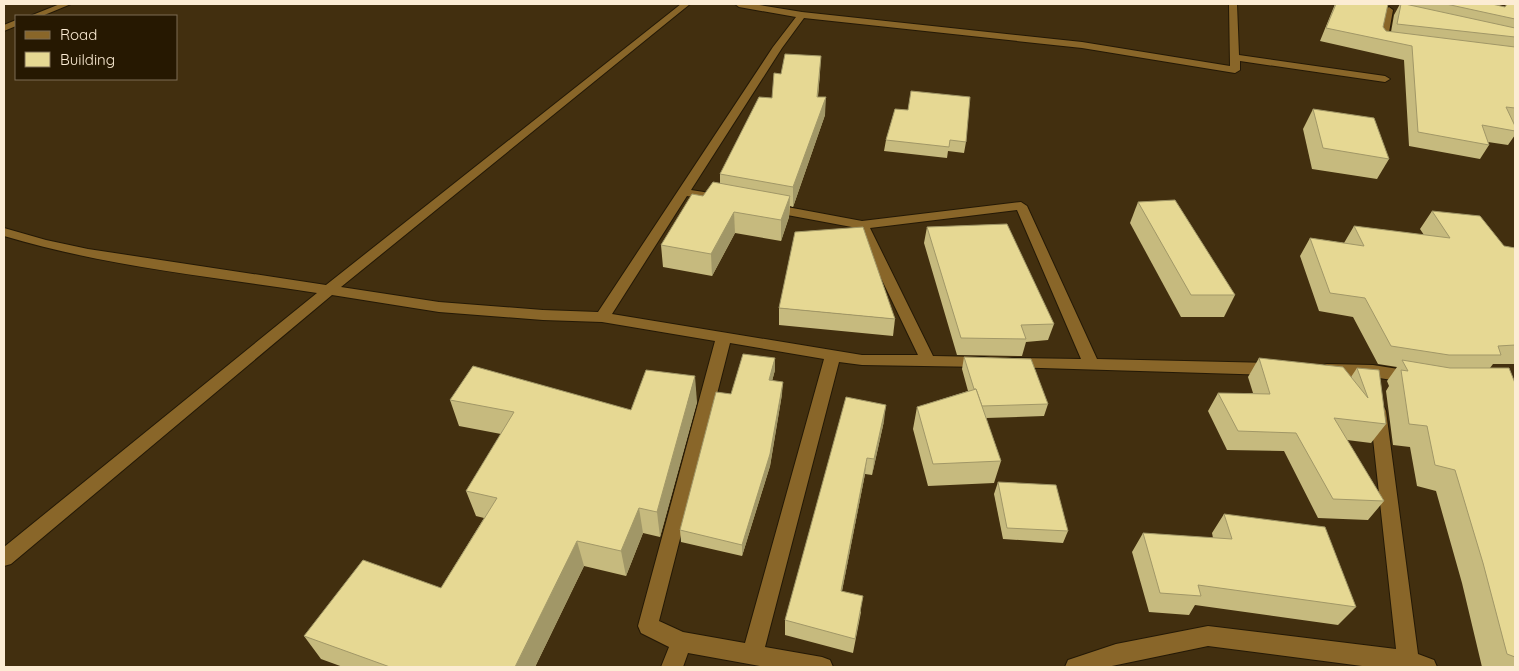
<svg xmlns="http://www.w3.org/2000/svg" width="1519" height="671" viewBox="0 0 1519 671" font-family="Quicksand,sans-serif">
<rect width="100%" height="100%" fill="#422f0f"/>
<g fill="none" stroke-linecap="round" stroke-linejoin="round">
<g stroke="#241906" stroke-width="2">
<g id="minor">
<polygon points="60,4 71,4 42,16 30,16"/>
<path d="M 681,4 L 690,4 L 341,287 L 439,302 L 543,310 L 598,312 L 773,47 L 796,17 L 739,7 L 735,4 L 753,4 L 802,12 L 1082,42 L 1230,66 L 1229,4 L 1237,4 L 1239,55 L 1385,76 L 1390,79 L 1385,82 L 1240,61 L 1240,70 L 1235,73 L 1082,48 L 804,18 L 782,48 L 691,190 L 723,195 L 729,199 L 723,203 L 687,196 L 612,314 L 862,355 L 918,355 L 857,228 L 771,212 L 765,208 L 771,204 L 862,221 L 1021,202 L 1027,206 L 1097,359 L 1274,363 L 1280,365 L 1282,369 L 1280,373 L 1274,375 L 1007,367 L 1004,363 L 1007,359 L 1012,358 L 1081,359 L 1017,210 L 870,228 L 933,356 L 984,357 L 989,358 L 992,362 L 989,366 L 984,367 L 862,365 L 839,362 L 765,647 L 822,657 L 830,660 L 833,667 L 766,667 L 688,653 L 683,667 L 661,667 L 669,647 L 641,633 L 638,626 L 715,341 L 602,322 L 543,320 L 439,312 L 332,295 L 11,564 L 4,566 L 4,547 L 317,293 C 214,277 103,266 4,236 L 4,228 L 46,240 L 88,249 L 326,285 ZM 730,343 L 824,359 L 745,643 L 683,632 L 659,621 Z"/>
<polygon points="1389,7 1393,10 1388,38 1397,41 1392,44 1380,42 1378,40 1385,10"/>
<polygon points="16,20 16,26 4,31 4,25"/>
<polygon points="1327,364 1373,365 1411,371 1417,373 1419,377 1417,381 1411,383 1373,377 1327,376 1321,374 1319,370 1321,366"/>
<polygon points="1378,405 1384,407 1386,411 1418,654 1434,660 1437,667 1362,666 1208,646 1107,667 1065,667 1068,660 1116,644 1208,626 1396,649 1370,411 1372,407"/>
</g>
</g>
<use href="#minor" fill="#896629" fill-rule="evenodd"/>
</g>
<g fill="#c6ba7e">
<polygon points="1335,4 1383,27 1386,31 1391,32 1394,15 1400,4 1492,4 1505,7 1515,4 1515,124 1514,124 1515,126 1515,135 1508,145 1488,142 1489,145 1480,159 1409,146 1404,60 1320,41"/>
<polygon points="820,73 818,97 825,115 793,207 790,206 789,217 781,241 735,233 712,276 663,267 661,245 703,196 720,183 720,174 772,98"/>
<polygon points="895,109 966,142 964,153 948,151 947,158 884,151 886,140"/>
<polygon points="1313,109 1389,159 1377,179 1312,169 1303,129"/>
<polygon points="1138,202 1235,295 1224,317 1181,317 1130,223"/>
<polygon points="1432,211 1504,246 1515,248 1515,364 1493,364 1490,368 1515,383 1515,667 1482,667 1462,583 1436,491 1417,486 1410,447 1393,445 1386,391 1389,386 1387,381 1397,367 1378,364 1353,317 1319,311 1300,256 1310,238 1344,243 1354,226 1424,235 1420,229"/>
<polygon points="927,227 1054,324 1048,340 1026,342 1022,356 957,355 924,243"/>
<polygon points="779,308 895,319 893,336 779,325"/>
<polygon points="964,357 1048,404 1044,416 986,418 1001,461 994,483 928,486 913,429 917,407 968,391 962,369"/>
<polygon points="1259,358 1351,377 1357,368 1386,424 1371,443 1347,440 1384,501 1368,520 1318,518 1284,451 1227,450 1208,411 1218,393 1253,393 1248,377"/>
<polygon points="775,370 772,381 782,394 770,466 742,556 681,542 680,530 731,394"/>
<polygon points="450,400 631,410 697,402 660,537 643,533 626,576 584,566 535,667 343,667 321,659 304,636 441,588 484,518 476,516 466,491 501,434 459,426"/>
<polygon points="884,421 872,475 865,474 842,591 861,612 853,653 785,635 785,620"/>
<polygon points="998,482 1068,531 1063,543 1003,539 994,494"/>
<polygon points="1224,514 1356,607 1338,625 1195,605 1189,615 1149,612 1132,552 1143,533 1213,538 1212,533"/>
</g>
<g fill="#a19767">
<polygon points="821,56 820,73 816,115 817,97"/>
<polygon points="826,97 825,115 793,207 793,187"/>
<polygon points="790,196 789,217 781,241 781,220"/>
<polygon points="734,212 735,233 712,276 711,254"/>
<polygon points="775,358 775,370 769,392 769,380"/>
<polygon points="695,376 697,402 660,537 657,512"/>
<polygon points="783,382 782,394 770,466 742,556 742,545"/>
<polygon points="886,405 884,421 872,475 874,459"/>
<polygon points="867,458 865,474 839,606 841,591"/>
<polygon points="639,508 643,533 626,576 621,551"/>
<polygon points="577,541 584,566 535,667 515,667"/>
</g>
<g fill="#e6d893" stroke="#a19767">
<polygon points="1336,4 1388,4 1383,27 1386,31 1515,47 1515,108 1506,107 1515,126 1515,131 1482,125 1489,145 1418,132 1412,46 1326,28"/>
<polygon points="1401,4 1405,4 1515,28 1515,37 1397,24"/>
<polygon points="1446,4 1492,4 1505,7 1507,4 1515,4 1515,19"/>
<polygon points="785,54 821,56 817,97 826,97 793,187 720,174 759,97 772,98 774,73 781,74"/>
<polygon points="911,91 970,97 966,142 950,140 949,147 886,140 895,109 908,110"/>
<polygon points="1313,109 1374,118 1389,159 1323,148"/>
<polygon points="713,182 790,196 781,220 734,212 711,254 661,245 692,194 703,196"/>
<polygon points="1175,200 1235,295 1191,295 1138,202"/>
<polygon points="1432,211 1480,216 1504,246 1515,248 1515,345 1498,346 1501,355 1449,355 1391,346 1365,298 1330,293 1310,238 1364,246 1354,226 1450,238"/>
<polygon points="1007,224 1054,324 1021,325 1026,339 961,338 927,227"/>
<polygon points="863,227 895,319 779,308 795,232"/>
<polygon points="743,354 775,358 769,380 783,382 770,454 742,545 680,530 716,392 731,394"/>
<polygon points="964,357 1031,359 1048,404 982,406 976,389 974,389"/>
<polygon points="1259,358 1343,367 1368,398 1357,368 1379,370 1386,424 1334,418 1384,501 1333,499 1296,433 1238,431 1218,393 1270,394"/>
<polygon points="1402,360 1450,368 1509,368 1515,383 1515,657 1507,654 1483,563 1455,470 1435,465 1427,426 1409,424 1401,370 1408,371"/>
<polygon points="473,366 631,410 646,370 695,376 657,512 639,508 621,551 577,541 515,667 390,667 304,636 363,560 441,588 497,498 466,491 514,412 450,400"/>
<polygon points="976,389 1001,461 933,464 917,407"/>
<polygon points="846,397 886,405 874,459 867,458 841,591 863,596 855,639 785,620"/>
<polygon points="998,482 1056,485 1068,531 1007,528"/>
<polygon points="1224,514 1325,527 1356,607 1198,585 1201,596 1160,593 1143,533 1232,539"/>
</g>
<rect width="1519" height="671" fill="none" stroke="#fcecd4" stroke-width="10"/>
<rect x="15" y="15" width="162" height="65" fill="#261801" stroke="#7c6d55"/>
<rect x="25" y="31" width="25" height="8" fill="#896629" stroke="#7c6d55"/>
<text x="60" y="40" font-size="15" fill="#fcecd4">Road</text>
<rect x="25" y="52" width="25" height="15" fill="#e6d893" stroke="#7c6d55"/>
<text x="60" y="65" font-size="15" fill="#fcecd4">Building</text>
</svg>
